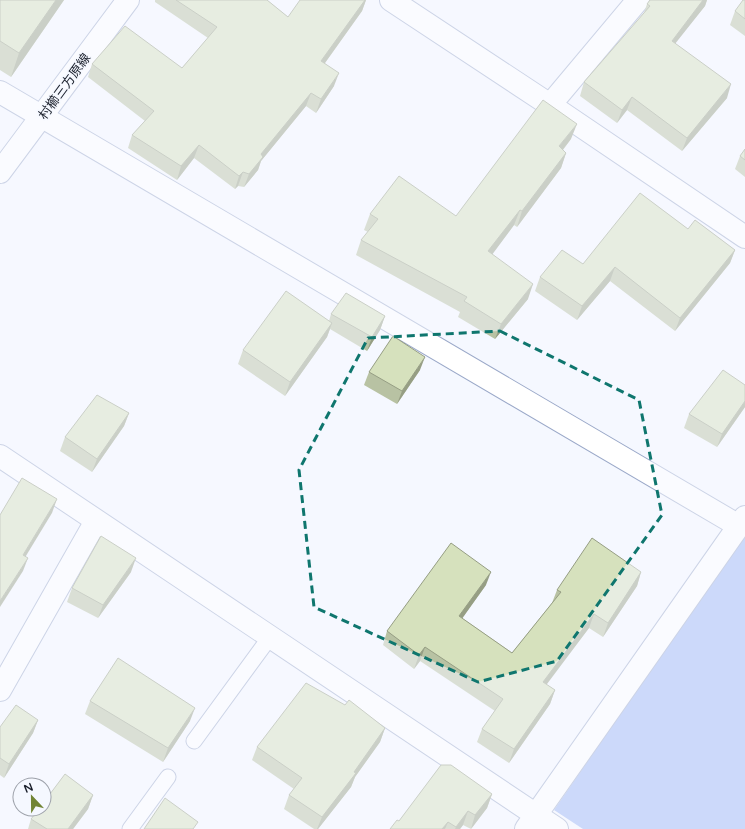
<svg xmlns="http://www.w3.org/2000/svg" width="745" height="829" viewBox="0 0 745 829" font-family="'Varela Round','Noto Sans JP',sans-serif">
<rect width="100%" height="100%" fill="#f5f8ff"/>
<polygon fill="#99b4f4" points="745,533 745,829 583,829 554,810"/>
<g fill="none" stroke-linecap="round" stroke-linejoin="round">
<g stroke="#9ba9c9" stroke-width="17">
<g id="service">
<polyline points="194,741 270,637"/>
<polyline points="130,829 168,777"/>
</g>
</g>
<g stroke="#9ba9c9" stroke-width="24">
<g id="minor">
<polyline points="391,0 550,105 745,237"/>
<polyline points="0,92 739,526"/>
<polyline points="550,105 638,0"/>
<polyline points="0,456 557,829"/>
<polyline points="0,690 96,521"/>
<polyline points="526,829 745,517"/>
</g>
</g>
<g stroke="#9ba9c9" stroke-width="24">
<polyline id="secondary" points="0,172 128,0"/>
</g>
<use href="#service" stroke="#fff" stroke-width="15"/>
<use href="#minor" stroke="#fff" stroke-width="22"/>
<use href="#secondary" stroke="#fff" stroke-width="22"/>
</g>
<g fill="#b8c2a3">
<polygon points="0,0 64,0 11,77 0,70"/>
<polygon points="155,0 267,0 288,17 366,0 362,11 325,63 334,86 316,113 306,106 261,161 258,170 244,187 238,186 235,189 194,158 177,180 128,148 132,135 145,121 88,77 92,64 182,68 208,38 155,2"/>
<polygon points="650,0 707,0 705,6 675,43 727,98 682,151 627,110 617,123 580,96 584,82 644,13 647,4"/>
<polygon points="745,0 745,36 730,25 735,11"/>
<polygon points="571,139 563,150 566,153 561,168 517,227 514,225 492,254 528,299 495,339 458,317 460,312 356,255 361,240 368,232 364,230 370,214 456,216"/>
<polygon points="745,149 745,177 735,169 740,156"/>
<polygon points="688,229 735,250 730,263 675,331 610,281 577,320 535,291 540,277 583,264"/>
<polygon points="331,314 385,316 380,330 367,351 330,329 327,337 285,396 238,364 243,350 329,321"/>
<polygon points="420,370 397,404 364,385 369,372"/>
<polygon points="745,385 745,407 717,447 684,428 689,414"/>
<polygon points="129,413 124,426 92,472 60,451 65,437"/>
<polygon points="131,572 98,618 67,602 72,588"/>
<polygon points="641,572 637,586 603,637 589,628 546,684 555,690 550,704 509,763 477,742 482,729 495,711 420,661 414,669 383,645 387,631 486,585 462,618 512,653 552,603 557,590"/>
<polygon points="90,701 190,721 163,762 85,714"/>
<polygon points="38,720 33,733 4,778 0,775 0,727"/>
<polygon points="385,728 380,742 355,777 351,787 318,829 314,829 284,809 289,795 294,789 252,760 257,747"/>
<polygon points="492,794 487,808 471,829 463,825 460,829 390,829 399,821"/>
<polygon points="93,795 88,809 73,829 28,829 31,819"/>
</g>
<g fill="#969e84">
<polygon points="56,0 64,0 11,77 19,53"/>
<polygon points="365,0 366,0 362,11 317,74 321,61"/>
<polygon points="703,0 707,0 705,6 667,54 672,41"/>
<polygon points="339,73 334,86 316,113 321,99"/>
<polygon points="731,84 727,98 682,151 687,138"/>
<polygon points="311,93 306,106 261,161 258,170 244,187 249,174 261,154"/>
<polygon points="632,97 627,110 617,123 622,110"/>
<polygon points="577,124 571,139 553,162 559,146"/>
<polygon points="199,145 194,158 177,180 181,166"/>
<polygon points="566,153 561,168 517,227 522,211"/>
<polygon points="243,172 238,186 235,189 239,176"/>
<polygon points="520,210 514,225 483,267 488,251"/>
<polygon points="735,250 730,263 675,331 680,318"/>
<polygon points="615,267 610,281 577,320 582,306"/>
<polygon points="533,284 528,299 495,339 501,324"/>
<polygon points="385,316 380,330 367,351 372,337"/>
<polygon points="332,323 327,337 285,396 290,382"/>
<polygon points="425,357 420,370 397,404 402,391"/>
<polygon points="745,401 745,407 717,447 722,434"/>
<polygon points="129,413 124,426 92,472 97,459"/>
<polygon points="57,499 52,513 18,569 23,555"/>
<polygon points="28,558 23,571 0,607 0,601"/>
<polygon points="136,558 131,572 98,618 103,605"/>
<polygon points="491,572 486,585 454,630 459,616"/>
<polygon points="641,572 637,586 603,637 608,623"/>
<polygon points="594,614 589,628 538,696 543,682"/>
<polygon points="425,647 420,661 414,669 419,655"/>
<polygon points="555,690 550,704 509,763 514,749"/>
<polygon points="195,708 190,721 163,762 168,748"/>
<polygon points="38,720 33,733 4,778 9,764"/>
<polygon points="385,728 380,742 355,777 351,787 318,829 317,829 322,817"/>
<polygon points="492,794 487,808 471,829 475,815"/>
<polygon points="93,795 88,809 73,829 68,829"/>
<polygon points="468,811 463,825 460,829 455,829 456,827"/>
<polygon points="448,822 445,829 442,829"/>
</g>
<g fill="#d6e1bd" stroke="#969e84">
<polygon points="0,0 56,0 19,53 0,41"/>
<polygon points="176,0 267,0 288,17 300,0 365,0 321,61 339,73 321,99 311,93 261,154 263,157 249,174 243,172 239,176 199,145 181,166 132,135 154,111 92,64 125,26 182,68 217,27"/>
<polygon points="650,0 703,0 672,41 731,84 687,138 632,97 622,110 584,82 650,6 647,4"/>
<polygon points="743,0 745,0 745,19 735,11"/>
<polygon points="543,100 577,124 559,146 566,153 522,211 520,210 488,251 533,284 501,324 464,301 467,297 361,240 378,219 370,214 399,176 456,216"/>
<polygon points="745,149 745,160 740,156"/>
<polygon points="640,193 688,229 695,220 735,250 680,318 615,267 582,306 540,277 562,250 583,264"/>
<polygon points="286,291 332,323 290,382 243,350"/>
<polygon points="346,293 385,316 372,337 331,314"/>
<polygon points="393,336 425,357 402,391 369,372"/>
<polygon points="723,370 745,385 745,401 722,434 689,414"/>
<polygon points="97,395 129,413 97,459 65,437"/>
<polygon points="22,478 57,499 23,555 28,558 0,601 0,515"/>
<polygon points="101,536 136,558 103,605 72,588"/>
<polygon points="592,538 641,572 608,623 594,614 543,682 555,690 514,749 482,729 503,699 425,647 419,655 387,631 451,543 491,572 459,616 512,653 561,592 557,590"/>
<polygon points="118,658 195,708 168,748 90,701"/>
<polygon points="306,683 345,705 349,700 385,728 354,772 356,773 322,817 289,795 302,778 257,747"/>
<polygon points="16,705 38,720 9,764 0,758 0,727"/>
<polygon points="441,765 451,765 492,794 475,815 468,811 456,827 448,822 442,829 390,829 397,820 399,821"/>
<polygon points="65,774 93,795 68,829 47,829 31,819 39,809 44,809 44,802"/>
<polygon points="165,798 198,822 193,829 144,829"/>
</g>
<path d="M0 0H745V829H0ZM 500,331 L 639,400 L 662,515 L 557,661 L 478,682 L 314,607 L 299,470 L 368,338 Z" fill="#f5f8ff" fill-opacity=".55" fill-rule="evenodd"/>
<path fill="none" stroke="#0f766e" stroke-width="3" stroke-dasharray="8 5" stroke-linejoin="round" d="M 500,331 L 639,400 L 662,515 L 557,661 L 478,682 L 314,607 L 299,470 L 368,338 Z"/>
<g text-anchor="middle" stroke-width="3" stroke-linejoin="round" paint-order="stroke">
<g font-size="13" fill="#191e2a" stroke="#f5f8ff">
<text transform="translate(64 86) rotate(-54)" y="5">村櫛三方原線</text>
</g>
</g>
<g transform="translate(32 797) rotate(338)"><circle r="19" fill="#f5f8ff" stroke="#9da1aa"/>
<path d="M0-3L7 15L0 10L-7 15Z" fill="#718434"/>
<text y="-6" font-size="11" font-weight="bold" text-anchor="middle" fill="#191e2a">N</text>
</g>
</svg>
